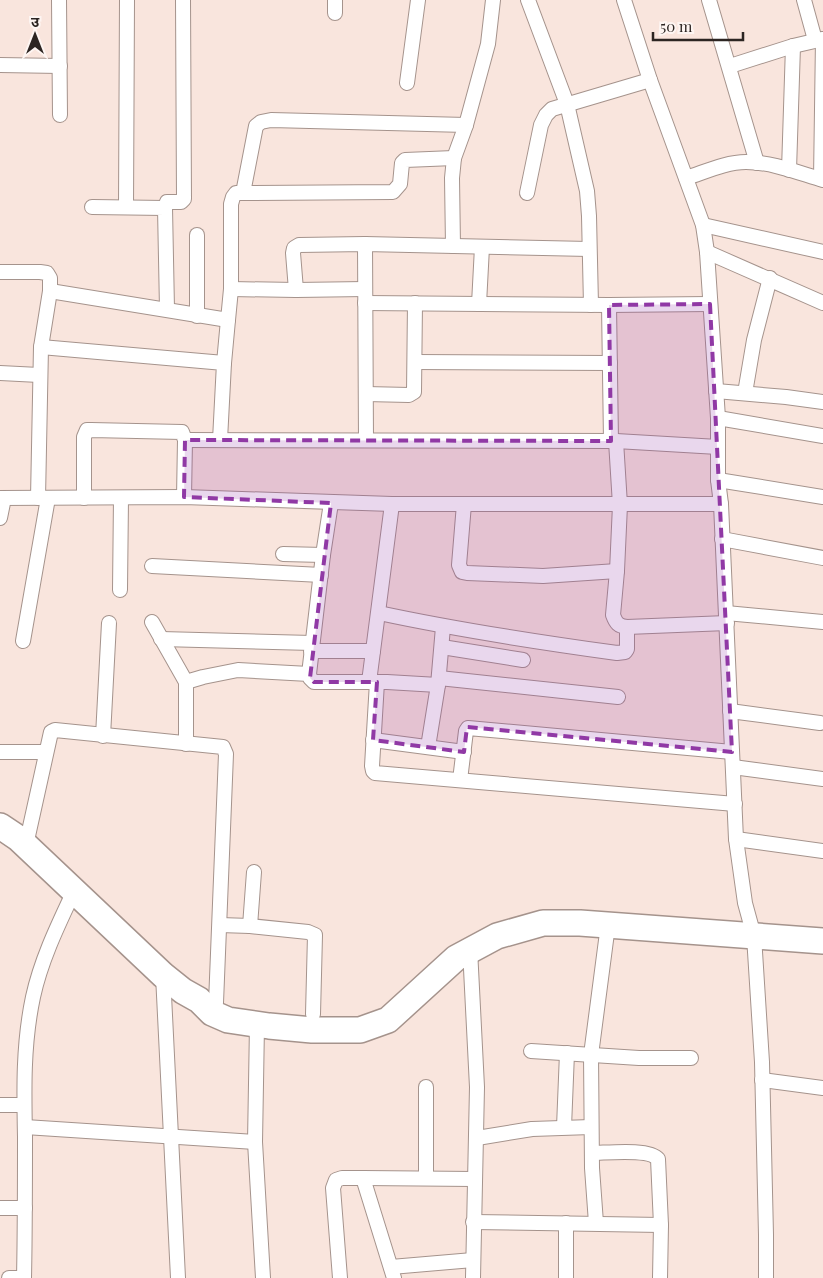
<svg xmlns="http://www.w3.org/2000/svg" width="823" height="1278" viewBox="0 0 823 1278" font-family="'Playfair Display','Noto Sans Devanagari',serif">
<rect width="100%" height="100%" fill="#f9e5dd"/>
<g fill="none" stroke-linecap="round" stroke-linejoin="round">
<g stroke="#a5938c" stroke-width="16">
<g id="street">
<polyline points="59,0 60,115"/>
<polyline points="335,0 335,13"/>
<polyline points="528,0 567,104 587,191 589,216 591,305"/>
<polyline points="624,0 650,80 703,225 707,252 718,418 718,480 721,504 736,839 745,903 754,936 762,1062 766,1235 766,1278"/>
<polyline points="709,0 757,163"/>
<polyline points="804,0 815,40"/>
<polyline points="0,65 60,66"/>
<polyline points="730,66 793,46 823,39"/>
<polyline points="407,83 418,0"/>
<polyline points="789,170 793,46"/>
<path d="M 686,178 C 705,172 726,162 746,162 C 772,162 799,173 823,180"/>
<polyline points="821,179 823,39"/>
<polyline points="243,193 393,192 400,184 402,163 405,160 454,158"/>
<polyline points="527,193 541,125 546,115 552,109 650,80"/>
<polyline points="92,207 165,208 167,309"/>
<polyline points="126,207 127,0"/>
<polyline points="165,208 167,202 181,202 184,199 183,0"/>
<polyline points="703,225 823,252"/>
<polyline points="197,235 197,316"/>
<polyline points="365,244 366,440"/>
<polyline points="453,246 452,178 454,158 466,125 488,44 493,0"/>
<polyline points="707,252 823,303"/>
<polyline points="0,272 40,272 47,273 50,278 50,291 41,347 38,498"/>
<polyline points="231,289 296,290 365,289"/>
<polyline points="296,290 293,253 294,248 299,245 365,244 589,249"/>
<polyline points="50,291 228,320 231,289 231,204 233,197 236,193 243,193 256,126 261,122 271,120 466,125"/>
<polyline points="365,303 609,305 710,304"/>
<polyline points="479,304 482,247"/>
<polyline points="609,305 611,441"/>
<polyline points="41,347 224,363 220,440"/>
<polyline points="415,362 610,363"/>
<polyline points="224,363 228,320"/>
<polyline points="0,373 39,375"/>
<polyline points="716,391 786,397 823,402"/>
<polyline points="745,393 754,340 770,278"/>
<polyline points="366,394 409,395 414,392 415,303"/>
<polyline points="718,418 823,436"/>
<polyline points="185,440 616,441 718,447"/>
<path d="M 616,441 L 620,505 L 617,571 L 613,615 C 616,623 618,626 627,627 L 727,623"/>
<polyline points="718,480 823,497"/>
<polyline points="0,498 184,497 392,504 721,504"/>
<polyline points="84,498 84,437 87,430 91,430 182,432 185,440 184,497"/>
<polyline points="464,504 459,565 462,572 467,573 543,576 617,571"/>
<polyline points="0,518 4,498"/>
<polyline points="722,539 823,558"/>
<polyline points="283,554 323,555"/>
<polyline points="152,566 321,575"/>
<polyline points="120,590 121,498"/>
<path d="M 379,613 C 458,630 537,642 617,653 L 625,652 L 627,649 L 627,627"/>
<polyline points="726,613 823,622"/>
<polyline points="152,622 186,682 203,677 238,670 309,674 310,678 314,682 387,682 438,685"/>
<polyline points="161,639 312,643"/>
<polyline points="23,641 48,498"/>
<polyline points="442,647 523,660"/>
<polyline points="311,651 373,651"/>
<polyline points="309,674 323,555 331,503"/>
<polyline points="439,678 618,697"/>
<polyline points="186,682 186,744"/>
<polyline points="369,682 392,504"/>
<polyline points="377,682 372,766 373,771 375,773 735,804"/>
<polyline points="730,711 820,723"/>
<polyline points="103,736 109,623"/>
<polyline points="373,740 464,752"/>
<polyline points="428,747 438,685 443,627"/>
<polyline points="0,752 46,752"/>
<polyline points="733,767 823,779"/>
<polyline points="460,780 466,731 468,728 732,752"/>
<polyline points="736,839 823,851"/>
<polyline points="26,845 51,732 55,730 223,747 226,754 216,1003"/>
<polyline points="220,925 250,926 308,932 315,935 313,1014"/>
<polyline points="250,926 254,872"/>
<polyline points="470,949 477,1087 473,1278"/>
<polyline points="163,975 178,1278"/>
<polyline points="257,1025 255,1142 263,1278"/>
<polyline points="531,1051 639,1058 691,1058"/>
<polyline points="762,1080 823,1088"/>
<polyline points="0,1105 24,1105"/>
<polyline points="25,1127 255,1142"/>
<polyline points="564,1127 567,1053"/>
<polyline points="477,1138 532,1129 591,1127"/>
<path d="M 592,1153 C 606,1153 649,1148 658,1159 L 661,1225 L 660,1278"/>
<polyline points="363,1178 394,1278"/>
<polyline points="426,1178 426,1087"/>
<polyline points="0,1208 25,1208"/>
<polyline points="473,1222 661,1225"/>
<polyline points="596,1223 592,1168 591,1055 608,925"/>
<polyline points="391,1267 473,1260"/>
<polyline points="9,1278 24,1278"/>
<path d="M 24,1278 C 25,1231 25,1184 25,1137 C 24,1090 23,1044 33,997 C 41,960 58,925 74,891"/>
<polyline points="340,1278 333,1188 336,1180 342,1178 363,1178 474,1179"/>
<polyline points="566,1278 566,1223"/>
</g>
</g>
<g stroke="#a5938c" stroke-width="28">
<polyline id="highway" points="0,826 18,838 163,975 183,991 199,1000 212,1013 228,1020 269,1026 312,1030 360,1030 388,1020 456,958 497,936 543,923 580,923 823,941"/>
</g>
<use href="#street" stroke="#fff" stroke-width="14"/>
<use href="#highway" stroke="#fff" stroke-width="25"/>
</g>
<path fill="#9039a5" fill-opacity="0.2" stroke="#9039a5" stroke-width="4" stroke-dasharray="10 6" stroke-linejoin="round" d="M 710,304 L 732,752 L 467,727 L 464,752 L 373,740 L 377,682 L 314,682 L 310,678 L 331,503 L 184,497 L 185,440 L 611,441 L 609,305 Z"/>
<g transform="translate(35 35)" stroke="#fdf5f2" stroke-width="4" paint-order="stroke">
<path d="M0-4L9 19L0 12L-9 19Z" fill="#2c2522"/>
<text y="-8" font-size="14" font-weight="bold" text-anchor="middle" fill="#2c2522">उ</text>
</g>
<path d="M653 32v8h90v-8" fill="none" stroke="#2c2522" stroke-width="2.5"/>
<text x="660" y="32" font-size="15" fill="#2c2522" stroke="#fdf5f2" stroke-width="4" paint-order="stroke">50 m</text>
</svg>
